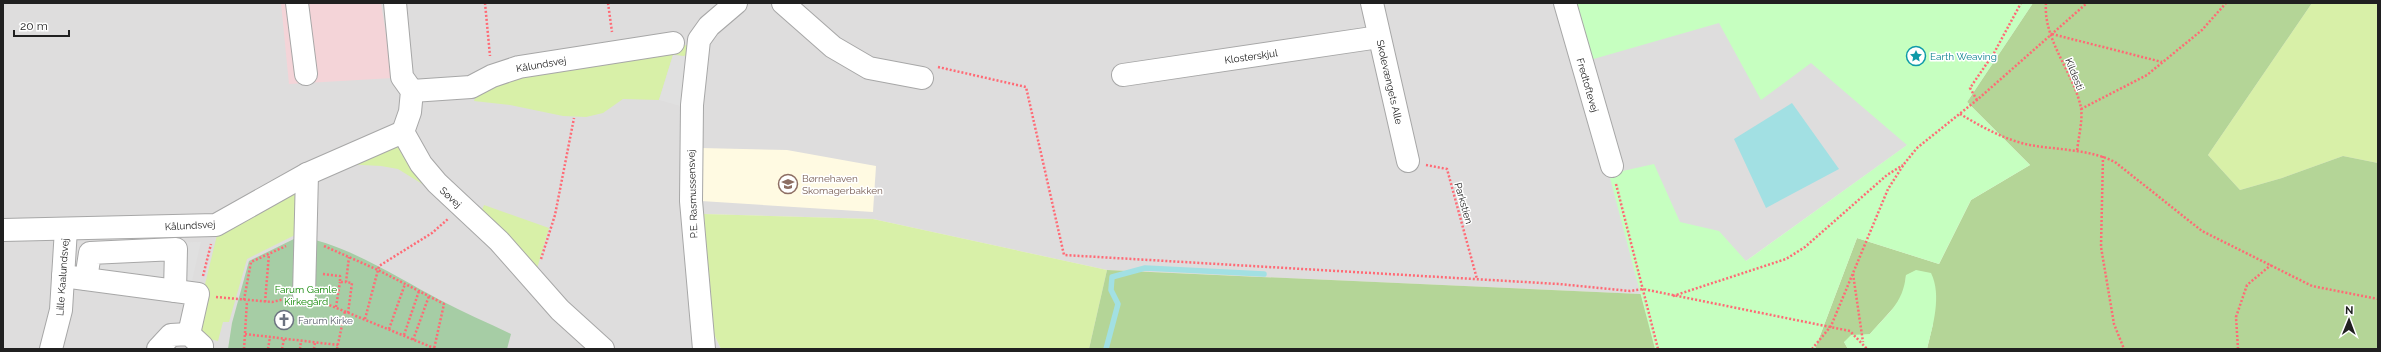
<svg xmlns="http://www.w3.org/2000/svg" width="2381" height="352" viewBox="0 0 2381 352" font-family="Raleway,sans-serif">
<rect width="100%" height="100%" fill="#f2ece6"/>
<polygon fill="#dedddd" points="3,3 2033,3 1967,102 1746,261 1641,294 1107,270 873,219 704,214 712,330 721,349 3,349"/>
<polygon fill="#f4d4d8" points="281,3 381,3 393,78 289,84"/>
<polygon fill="#fffae2" points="701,148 787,150 876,166 873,212 701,201"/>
<g fill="#d8f0a8">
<polygon points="2312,3 2378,3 2378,163 2343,156 2282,178 2240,190 2208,155"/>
<polygon points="687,45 688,54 684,56 673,55 659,100 623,99 603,113 586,117 563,116 510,105 474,101 476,96 511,77"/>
<polygon points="396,143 432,190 398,169 381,166 344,164"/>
<polygon points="296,189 301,232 247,259 229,322 223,322 218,341 201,337 195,325 218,231"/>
<polygon points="484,205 549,228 536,272 482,210"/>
<polygon points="704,214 873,219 1107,270 1089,349 721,349 712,330"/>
</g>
<g fill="#b4d597">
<polygon points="2033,3 2312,3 2208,155 2240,190 2282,178 2343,156 2378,163 2378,349 1927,349 1933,324 1906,275 1905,291 1896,305 1869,335 1844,342 1848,349 1815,349 1857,238 1939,264 1971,200 2030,165 1967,102"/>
<polygon points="1107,270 1641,294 1656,349 1089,349"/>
</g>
<path fill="#a6cda5" d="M 298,237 C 339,240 402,280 440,300 C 463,312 488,323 511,334 L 507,349 L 228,349 L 232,323 L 249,261 Z"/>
<g fill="#c6ffc0">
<polygon points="1574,3 2033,3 1967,102 2030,165 1971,200 1939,264 1857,238 1815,349 1655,349 1609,174 1654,164 1680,222 1719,231 1746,261 1907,145 1811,63 1761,100 1719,23 1590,60"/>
<path d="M 1916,270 L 1931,273 C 1942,295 1933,326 1927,349 L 1848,349 L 1844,342 L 1851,335 L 1870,334 C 1887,314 1903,304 1906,275 Z"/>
</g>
<g fill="#e0e0e0">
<polygon points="673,55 691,57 687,108 659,100"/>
<polygon points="201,242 191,286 84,274 85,244"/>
</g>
<polygon fill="#a2e0e3" points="1792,103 1839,169 1766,208 1734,139"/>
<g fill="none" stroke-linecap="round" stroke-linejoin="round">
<polyline stroke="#a2e0e3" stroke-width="5.5" points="1106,349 1118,304 1111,290 1112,277 1145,268 1264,274"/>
<g stroke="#a7a7a7" stroke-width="24">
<g id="minor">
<polyline points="297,3 306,74"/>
<polyline points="395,3 402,77 412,91 410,112 403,132 421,164 437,183 499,241 560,310 603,349"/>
<polyline points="783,3 833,47 869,68 922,78"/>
<polyline points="1372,3 1408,161"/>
<polyline points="1565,3 1612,166"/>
<polyline points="1123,75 1379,37"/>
<polyline points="412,91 471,87 492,76 519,67 673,43"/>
<polyline points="3,230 216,225 307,174 403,132"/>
<polyline points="63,276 198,294 189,334"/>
<polyline points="86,279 90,253 176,249 175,291"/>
<polyline points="304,295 307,174"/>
<polyline points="51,349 61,310 66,229"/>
<polyline points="158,349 171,335 189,334 202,346 202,349"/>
<polyline points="704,349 691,201 692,105 699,40 709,26 736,3"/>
</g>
</g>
<g stroke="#ff6a75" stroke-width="2.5" stroke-dasharray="2 2" stroke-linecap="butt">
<polyline points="485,3 490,56"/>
<polyline points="608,3 612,32"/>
<path d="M 2046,3 C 2043,40 2074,73 2081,108 C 2083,121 2078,139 2077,152"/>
<polyline points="2052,34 2162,62"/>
<polyline points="938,67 1026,87 1064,255 1559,284 1630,291 1643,289 1850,331 1867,349"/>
<polyline points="1977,100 1970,88 1994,53 2021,3"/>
<polyline points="2081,109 2147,75 2202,30 2226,3"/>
<path d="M 1960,114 C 1982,127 2005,140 2030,145 C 2058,150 2089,149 2115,162 L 2202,231 L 2312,286 L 2378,299"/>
<polyline points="2103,156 2101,247 2114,324 2124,349"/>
<polyline points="1426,165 1447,169 1477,279"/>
<polyline points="1616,184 1658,349"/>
<polyline points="324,246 378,270 444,304 434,349"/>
<polyline points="541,259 555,215 574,118"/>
<polyline points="323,274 340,276 340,282 346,282"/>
<polyline points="1853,274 1863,342"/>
<polyline points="203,276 211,244"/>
<polyline points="1673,296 1786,259 1805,247 1887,175 1903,165"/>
<polyline points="216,297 272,302 285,299"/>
<polyline points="244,300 251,262 286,246"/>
<polyline points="265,302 269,254"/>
<polyline points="322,302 436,349"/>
<polyline points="336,307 340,282"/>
<polyline points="348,313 352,283 346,282 349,257"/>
<polyline points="365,319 379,266 432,233 448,219"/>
<polyline points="389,329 405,284"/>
<polyline points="245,334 338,345"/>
<polyline points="404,335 419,291"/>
<polyline points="413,340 429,296"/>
<polyline points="244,349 247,301"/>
<polyline points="268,349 270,337"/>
<polyline points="282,349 284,339"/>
<polyline points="300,349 301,341"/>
<polyline points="314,349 315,342"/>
<polyline points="337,349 345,311"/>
<polyline points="1812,349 1831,326 1888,189 1904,164 1917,148 1977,100 2087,3"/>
<polyline points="2238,349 2236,317 2247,285 2271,265"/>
</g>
<use href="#minor" stroke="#fff" stroke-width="22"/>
</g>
<defs>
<g id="sight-ring" transform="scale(1)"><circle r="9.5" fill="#fff" stroke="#0f9aa8" stroke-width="1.5"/><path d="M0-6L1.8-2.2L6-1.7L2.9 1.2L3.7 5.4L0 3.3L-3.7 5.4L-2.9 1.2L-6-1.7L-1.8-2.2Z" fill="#0f9aa8"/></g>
<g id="school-ring" transform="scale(1)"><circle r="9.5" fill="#fff" stroke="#8d6e63" stroke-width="1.5"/><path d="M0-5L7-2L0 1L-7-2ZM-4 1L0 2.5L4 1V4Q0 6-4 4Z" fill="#8d6e63"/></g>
<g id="church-ring" transform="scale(1)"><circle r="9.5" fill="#fff" stroke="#6b7280" stroke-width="1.5"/><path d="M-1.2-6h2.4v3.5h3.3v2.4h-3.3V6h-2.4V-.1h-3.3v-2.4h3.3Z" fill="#6b7280"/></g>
</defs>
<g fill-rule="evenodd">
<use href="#sight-ring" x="1916" y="56"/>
<use href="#school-ring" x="788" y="184"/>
<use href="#church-ring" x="284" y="320"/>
</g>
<g text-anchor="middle" stroke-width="3" stroke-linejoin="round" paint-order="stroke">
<g font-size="10" fill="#202020" stroke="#fff">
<text transform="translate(1251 56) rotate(-8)" y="4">Klosterskjul</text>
<text transform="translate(541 64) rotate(-10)" y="4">Kålundsvej</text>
<text transform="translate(2075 74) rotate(68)" y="4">Kildesti</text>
<text transform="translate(1390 82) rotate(77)" y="4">Skolevængets Alle</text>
<text transform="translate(1588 85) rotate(74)" y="4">Fredtoftevej</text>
<text transform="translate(692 194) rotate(-92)" y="4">P.E. Rasmussensvej</text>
<text transform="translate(451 197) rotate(43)" y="4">Søvej</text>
<text transform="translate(1464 203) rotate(74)" y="4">Parkstien</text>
<text transform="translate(190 225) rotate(-3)" y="4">Kålundsvej</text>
<text transform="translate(62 277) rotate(-86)" y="4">Lille Kaalundsvej</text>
</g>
<g font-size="10" fill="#0d838f" stroke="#fff" text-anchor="start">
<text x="1930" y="60">Earth Weaving</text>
</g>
<g font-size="10" fill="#785e54" stroke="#fff" text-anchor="start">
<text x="802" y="182">Børnehaven<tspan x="802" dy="12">Skomagerbakken</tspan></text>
</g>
<g font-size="10" fill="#0e8602" stroke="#fff">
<text x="306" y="293">Farum Gamle<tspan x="306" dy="12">Kirkegård</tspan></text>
</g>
<g font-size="10" fill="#5b616d" stroke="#fff" text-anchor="start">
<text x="298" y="324">Farum Kirke</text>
</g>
</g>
<rect width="2381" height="352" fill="none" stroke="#202020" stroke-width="8"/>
<g transform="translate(2349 320) rotate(1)" stroke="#ffffff" stroke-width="3" paint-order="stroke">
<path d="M0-3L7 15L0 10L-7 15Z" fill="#202020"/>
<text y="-6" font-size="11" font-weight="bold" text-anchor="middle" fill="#202020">N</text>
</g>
<path d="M14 30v6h55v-6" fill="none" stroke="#202020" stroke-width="2"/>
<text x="20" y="30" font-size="12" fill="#202020" stroke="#ffffff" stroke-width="3" paint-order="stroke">20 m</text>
</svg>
